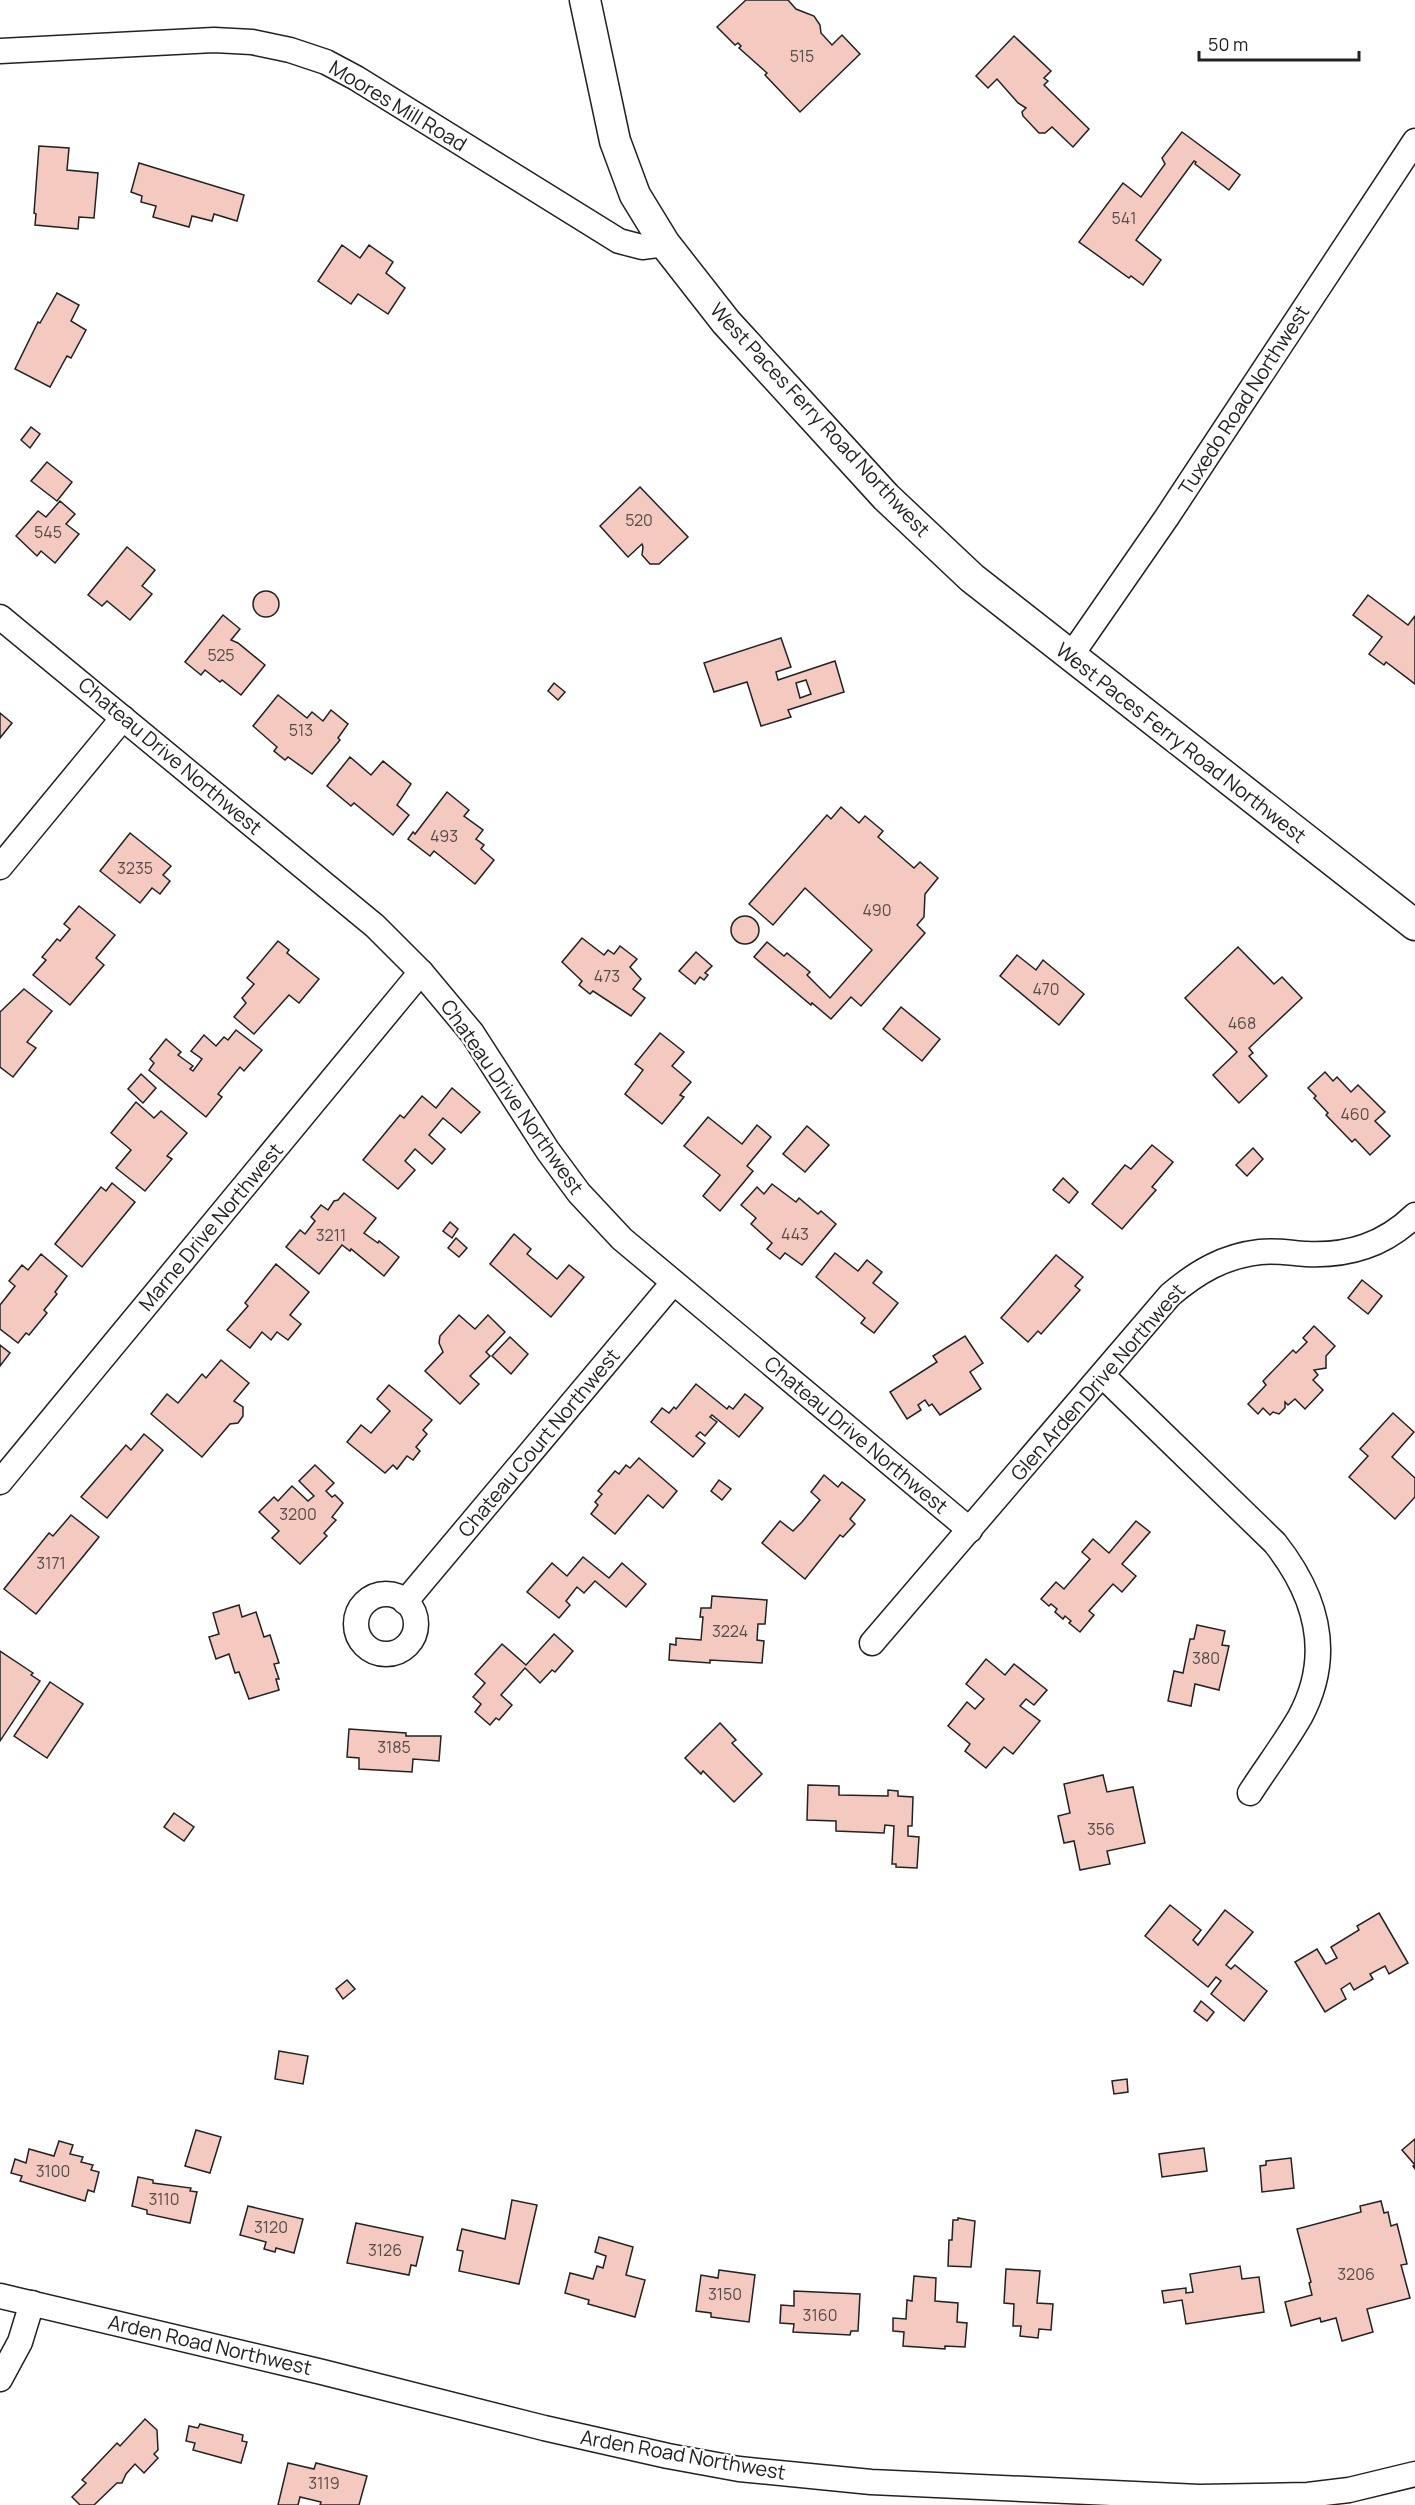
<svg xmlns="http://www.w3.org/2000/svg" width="1415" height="2505" viewBox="0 0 1415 2505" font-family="Manrope,sans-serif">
<rect width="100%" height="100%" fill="#fff"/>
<g fill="#f3c9c0" stroke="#222" stroke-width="1.5" fill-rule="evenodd">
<polygon points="746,0 788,0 796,9 814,16 820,25 821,33 832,45 842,35 860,54 800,112 765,75 767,73 739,48 741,46 738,43 735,45 717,27"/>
<polygon points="1014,36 1051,71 1044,78 1048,81 1044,85 1089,129 1073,147 1052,127 1045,133 1039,133 1023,116 1022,112 1026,108 1018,103 997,79 988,88 976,76"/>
<polygon points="1182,132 1240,175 1229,190 1195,164 1196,162 1194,161 1136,240 1161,260 1143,285 1131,276 1129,278 1079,242 1123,183 1141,197 1165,164 1162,158"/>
<polygon points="39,146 69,148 67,170 98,173 94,218 79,217 78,229 35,225 36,214 34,213"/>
<polygon points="139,163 244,195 237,221 214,214 212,221 192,216 189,227 153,217 156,206 141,202 142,196 131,192"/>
<polygon points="342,245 360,258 369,245 393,262 386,273 405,288 388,314 358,294 351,304 318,281"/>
<polygon points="57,293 79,305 71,321 86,330 71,358 67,356 50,387 15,369 38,322 40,323"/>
<polygon points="31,427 40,434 30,448 21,440"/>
<polygon points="47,462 72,482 57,501 31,481"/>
<polygon points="640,487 688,537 659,564 650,564 642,555 643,547 642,544 628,557 600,526"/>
<polygon points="60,501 75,514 66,524 79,534 55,563 41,551 37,556 16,536 38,511 46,517"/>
<polygon points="127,547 155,570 142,586 152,594 130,620 107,601 102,606 88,595"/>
<circle cx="266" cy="604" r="13"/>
<polygon points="1368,595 1408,625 1415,616 1415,684 1386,662 1384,665 1369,654 1382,637 1353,615"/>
<polygon points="223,615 240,629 231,640 238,643 265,665 241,695 222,680 220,682 205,670 201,675 185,662"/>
<path d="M 781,638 L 791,667 L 776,672 L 778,680 L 835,661 L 844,692 L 788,710 L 791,717 L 761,726 L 747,682 L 714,692 L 704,663 ZM 806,680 L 811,694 L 800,698 L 796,683 Z"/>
<polygon points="554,683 565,692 558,700 548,691"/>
<polygon points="278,695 307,718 312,712 323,721 331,710 348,724 338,738 340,740 312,774 288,757 285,760 274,751 277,747 253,726"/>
<polygon points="0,713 12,723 0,738"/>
<polygon points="350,757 371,775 383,761 411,784 397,805 409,815 393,835 354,803 351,806 327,786"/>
<polygon points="447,792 469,810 464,816 483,830 476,839 484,845 481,849 494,860 475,884 434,851 430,856 408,839 413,832 415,834"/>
<polygon points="841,807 859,823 865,816 883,831 878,837 914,868 920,862 938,878 925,894 924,917 917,925 925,933 861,1006 851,997 831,1019 812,1003 811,1005 754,957 767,942 784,956 787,953 810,972 807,975 830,998 872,950 805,888 773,925 749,904 827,815 831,819"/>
<polygon points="130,833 171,866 163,875 170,881 160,894 152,888 140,903 100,871"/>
<polygon points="79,906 115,935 96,958 104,965 70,1005 33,975 46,960 42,957 57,939 60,941 70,929 64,924"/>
<circle cx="745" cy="930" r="14"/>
<polygon points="582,938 604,955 608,950 614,954 620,946 637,959 630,967 641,979 633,989 645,998 631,1016 593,991 590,994 579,985 582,981 562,962"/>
<polygon points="278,941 289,950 287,953 319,979 299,1003 289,995 254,1034 234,1017 246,1003 242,998 254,984 247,978"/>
<polygon points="1238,947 1274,984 1282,977 1302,998 1249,1048 1253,1053 1249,1056 1267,1076 1239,1103 1213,1075 1237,1052 1185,998"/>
<polygon points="696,952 712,966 705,973 708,975 704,980 700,977 695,984 679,971"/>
<polygon points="1017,955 1036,970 1043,960 1084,994 1059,1025 1000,976"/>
<polygon points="24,989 52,1011 27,1042 36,1048 13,1077 0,1067 0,1012"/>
<polygon points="901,1007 940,1039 922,1061 883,1029"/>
<polygon points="236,1030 262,1050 244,1071 240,1067 218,1094 222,1097 206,1117 149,1070 154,1063 150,1059 166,1039 181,1052 178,1055 193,1066 190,1069 193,1071 202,1059 191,1051 204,1035 216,1046 224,1037 228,1040"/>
<polygon points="660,1033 684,1052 672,1066 691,1082 680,1095 684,1097 662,1124 625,1094 643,1070 635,1064"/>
<polygon points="1325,1072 1333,1081 1337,1077 1351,1092 1358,1085 1385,1112 1375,1121 1390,1136 1370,1155 1355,1139 1352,1142 1326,1115 1328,1113 1314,1098 1316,1096 1308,1088"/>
<polygon points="141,1074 156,1088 143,1103 128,1089"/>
<polygon points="452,1088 480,1112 461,1133 443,1118 429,1135 445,1149 432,1164 415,1149 405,1161 415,1170 398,1189 363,1160 400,1115 404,1118 422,1096 436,1108"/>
<polygon points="136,1102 154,1118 161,1111 187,1133 167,1156 172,1159 145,1191 116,1168 131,1150 111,1133"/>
<polygon points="708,1117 742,1144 757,1125 771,1137 747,1166 753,1171 720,1211 703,1196 720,1175 684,1146"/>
<polygon points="807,1126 829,1145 805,1172 783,1154"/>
<polygon points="1152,1145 1173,1162 1152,1187 1156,1190 1122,1229 1092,1204 1125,1165 1131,1169"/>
<polygon points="1253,1148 1263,1159 1247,1176 1236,1165"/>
<polygon points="1063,1178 1078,1192 1069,1203 1053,1190"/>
<polygon points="112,1183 135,1202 82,1267 55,1244 101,1187 106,1191"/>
<polygon points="772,1184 796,1202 799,1198 818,1214 821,1211 836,1224 802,1265 785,1253 780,1259 767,1249 772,1243 751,1224 756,1218 741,1205 757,1187 764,1194"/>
<polygon points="344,1193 376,1218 364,1233 378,1243 379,1241 399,1257 384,1276 351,1249 350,1251 342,1245 319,1274 286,1247 300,1230 305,1234 315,1221 311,1217 321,1205 328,1210 334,1201 338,1200"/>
<polygon points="450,1222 458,1229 452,1238 443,1231"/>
<polygon points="514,1234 531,1249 527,1254 557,1279 569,1265 584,1277 551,1317 490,1264"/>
<polygon points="456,1238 467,1248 459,1257 448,1248"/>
<polygon points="835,1253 858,1271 867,1260 882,1272 873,1283 898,1303 874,1333 861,1323 865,1318 816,1277"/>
<polygon points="41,1254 67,1276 55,1292 57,1294 44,1310 47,1313 29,1335 26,1333 18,1343 0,1329 0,1305 15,1286 9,1281 22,1265 28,1270"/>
<polygon points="1056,1255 1083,1277 1075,1286 1080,1290 1041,1334 1038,1331 1028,1342 1001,1318"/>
<polygon points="276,1264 309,1292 290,1315 301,1324 288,1340 277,1332 271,1340 262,1332 250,1348 227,1330 248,1306 245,1303"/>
<polygon points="1362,1280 1382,1296 1368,1314 1348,1298"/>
<polygon points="459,1315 475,1329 488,1315 505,1332 486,1352 490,1356 470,1376 479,1384 460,1404 425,1371 443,1352 439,1343 440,1336"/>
<polygon points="1314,1326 1335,1346 1326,1356 1326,1368 1314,1370 1318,1375 1313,1380 1323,1390 1305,1409 1295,1399 1288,1405 1285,1402 1285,1408 1279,1414 1273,1412 1270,1415 1263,1408 1258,1414 1248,1404 1266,1385 1263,1381 1293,1350 1296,1353 1307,1342 1303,1338"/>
<polygon points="965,1336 983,1363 970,1372 981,1389 940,1415 932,1404 929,1406 925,1400 918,1405 921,1410 907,1419 890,1392 937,1362 933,1356"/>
<polygon points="510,1337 528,1354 511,1374 492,1356"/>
<polygon points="0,1345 10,1353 0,1366"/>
<polygon points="221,1360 249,1383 234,1401 243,1407 243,1416 238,1423 230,1424 202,1457 151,1414 167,1394 178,1403 202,1374 206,1378"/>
<polygon points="696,1384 727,1409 729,1406 733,1409 745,1394 763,1408 739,1437 712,1415 710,1417 717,1422 705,1436 700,1432 696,1436 705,1443 693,1457 651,1422 662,1408 669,1413 674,1407 676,1409"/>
<polygon points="389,1385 432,1420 423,1430 427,1434 416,1447 420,1451 413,1460 407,1456 397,1469 393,1465 385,1473 347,1442 361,1425 371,1433 390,1411 377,1399"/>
<polygon points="1393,1413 1414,1432 1392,1457 1415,1478 1415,1497 1395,1519 1349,1477 1368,1456 1360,1449"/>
<polygon points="144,1434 163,1450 107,1518 81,1497 126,1445 131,1450"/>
<polygon points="639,1458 677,1491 663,1508 648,1495 615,1534 591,1514 598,1505 595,1502 602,1494 598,1491 615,1471 619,1474 626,1465 630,1468"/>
<polygon points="315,1465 334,1483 326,1491 332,1497 335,1495 343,1503 332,1517 336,1520 324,1533 327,1536 300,1564 272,1538 279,1531 259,1512 274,1497 278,1501 292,1486 308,1501 314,1496 299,1481"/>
<polygon points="824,1475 838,1487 842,1482 865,1500 850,1519 855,1524 843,1537 840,1535 805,1579 762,1543 780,1521 793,1531 802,1522 820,1500 811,1492"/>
<polygon points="719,1480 731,1489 722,1500 711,1491"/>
<polygon points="71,1515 99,1537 36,1614 4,1589 49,1533 53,1536"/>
<polygon points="1136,1521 1150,1532 1122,1564 1136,1576 1122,1592 1113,1584 1089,1611 1094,1615 1080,1632 1069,1623 1071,1621 1065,1616 1063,1619 1055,1612 1057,1609 1051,1604 1049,1606 1041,1599 1056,1582 1064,1589 1090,1559 1082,1552 1093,1539 1109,1553"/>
<polygon points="583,1557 609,1578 622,1563 646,1584 626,1607 595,1581 584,1593 577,1587 566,1601 570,1605 559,1618 527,1592 552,1563 567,1576"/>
<polygon points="712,1596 767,1600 765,1624 758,1624 757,1640 764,1641 762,1663 710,1660 710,1663 669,1660 670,1644 676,1645 676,1638 701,1640 703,1617 700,1617 701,1608 711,1608"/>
<polygon points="239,1605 242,1617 256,1612 264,1637 270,1635 279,1663 274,1664 279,1679 276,1679 279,1690 249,1699 239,1672 235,1673 229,1654 216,1659 209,1637 219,1634 213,1613"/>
<polygon points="1197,1625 1225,1631 1222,1645 1229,1646 1219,1690 1195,1684 1191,1706 1168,1701 1174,1671 1183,1673 1190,1639 1194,1639"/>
<polygon points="554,1634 573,1651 555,1672 552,1670 540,1683 525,1668 501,1695 512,1705 499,1720 496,1718 490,1725 475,1712 481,1704 473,1697 485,1683 475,1674 502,1644 526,1665"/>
<polygon points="0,1651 33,1673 31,1675 40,1681 0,1741"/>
<polygon points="986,1659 1005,1675 1014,1664 1047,1690 1034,1705 1026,1699 1020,1706 1040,1721 1013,1754 1004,1747 986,1768 965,1751 970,1744 948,1726 967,1702 975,1709 984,1699 966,1684"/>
<polygon points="50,1682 83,1704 47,1758 14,1736"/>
<polygon points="720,1723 736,1740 732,1743 762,1774 734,1802 703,1771 701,1774 685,1758"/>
<polygon points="349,1729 406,1733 406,1736 441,1736 439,1761 413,1759 412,1772 359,1769 359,1758 347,1757"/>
<polygon points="1103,1775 1107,1792 1133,1787 1145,1843 1107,1851 1110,1864 1080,1870 1074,1841 1064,1843 1058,1816 1070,1813 1064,1784"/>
<polygon points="808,1785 839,1786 839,1795 888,1796 888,1790 898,1791 898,1796 913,1797 912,1826 908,1826 908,1836 919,1837 917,1868 896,1867 896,1864 892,1864 894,1826 885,1825 884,1833 836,1831 836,1821 807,1820"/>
<polygon points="174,1813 194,1827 184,1841 164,1827"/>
<polygon points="1170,1905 1201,1930 1193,1940 1198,1945 1225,1910 1253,1932 1226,1965 1231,1969 1235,1965 1267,1991 1244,2021 1211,1994 1221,1981 1216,1977 1208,1987 1145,1936"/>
<polygon points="1379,1913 1408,1963 1389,1974 1385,1966 1370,1974 1373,1979 1354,1990 1350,1983 1341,1989 1346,1999 1325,2012 1295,1962 1317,1949 1326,1964 1337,1958 1331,1947 1359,1930 1357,1926"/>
<polygon points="347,1980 355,1989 343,1999 336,1989"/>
<polygon points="1201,2001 1214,2012 1207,2021 1194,2011"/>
<polygon points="279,2051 308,2056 303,2084 275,2079"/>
<polygon points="1127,2079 1128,2092 1114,2094 1112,2081"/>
<polygon points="196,2130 221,2137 210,2173 185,2166"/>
<polygon points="1415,2139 1415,2169 1413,2166 1415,2165 1402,2150"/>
<polygon points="59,2141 73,2145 70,2154 83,2157 81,2162 93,2165 91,2170 99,2172 94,2192 88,2190 85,2201 20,2181 22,2176 11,2173 15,2159 26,2163 29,2149 54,2156"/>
<polygon points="1204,2148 1207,2171 1162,2177 1159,2154"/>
<polygon points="1291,2158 1294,2188 1262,2192 1260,2166 1266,2165 1266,2161"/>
<polygon points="138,2177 153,2180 153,2183 191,2188 190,2191 197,2192 190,2223 147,2214 147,2210 132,2206"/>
<polygon points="512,2200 537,2205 519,2284 459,2271 463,2251 457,2250 462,2229 505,2239"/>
<polygon points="1381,2201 1384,2213 1388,2212 1391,2226 1397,2224 1407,2264 1401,2265 1410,2298 1367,2309 1373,2332 1342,2341 1336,2318 1321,2322 1320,2318 1291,2326 1285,2302 1312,2295 1309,2283 1311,2282 1297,2229 1361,2212 1360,2206"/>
<polygon points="248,2206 303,2219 294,2253 276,2248 275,2252 264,2249 266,2242 240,2235"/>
<polygon points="958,2218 975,2221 971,2267 948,2266 949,2240 952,2240 953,2220 958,2220"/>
<polygon points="356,2223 423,2237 416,2266 411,2265 409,2275 347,2263"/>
<polygon points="599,2237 633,2247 626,2275 645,2280 635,2317 588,2304 589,2300 565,2293 570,2273 593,2279 597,2266 603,2268 606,2256 595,2252"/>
<polygon points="1240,2266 1242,2279 1259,2277 1264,2312 1186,2324 1182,2300 1164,2303 1162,2291 1186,2288 1186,2293 1193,2292 1190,2274"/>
<polygon points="1006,2269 1040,2271 1037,2303 1053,2304 1051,2330 1039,2329 1038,2338 1020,2336 1021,2326 1013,2326 1014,2304 1004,2303"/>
<polygon points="719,2270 755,2275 749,2322 711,2317 711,2313 696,2311 701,2275 718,2278"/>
<polygon points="914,2276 936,2278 935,2301 958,2303 957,2322 967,2323 965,2347 945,2346 945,2349 903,2346 904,2332 893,2331 893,2318 906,2319 907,2300 912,2301"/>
<polygon points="794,2291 860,2294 858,2331 851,2331 850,2335 793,2332 794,2324 780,2323 781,2305 794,2306"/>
<polygon points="145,2419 157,2430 158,2450 154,2454 158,2458 144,2473 135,2464 126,2474 122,2483 117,2483 94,2505 80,2505 72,2497 86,2483 82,2480 117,2443 120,2446"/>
<polygon points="200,2424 243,2435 242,2441 247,2442 241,2463 193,2450 195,2443 186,2441 189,2426 198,2428"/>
<polygon points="288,2463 314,2469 316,2463 367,2476 359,2505 320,2505 321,2502 300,2497 298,2505 278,2505"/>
</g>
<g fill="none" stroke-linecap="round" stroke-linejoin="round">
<g stroke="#222" stroke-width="27">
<g id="minor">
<polyline points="0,51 214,40 252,42 290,50 326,62 356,78 619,241 642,247 665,244"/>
<polyline points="0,617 375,926 421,972 472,1033 548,1151 579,1193 622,1239 970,1530"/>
<polyline points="1070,657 1167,517 1415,141"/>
<polyline points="0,867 123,718"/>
<path d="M 1102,1375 L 1275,1543 C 1316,1595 1334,1654 1300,1717 C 1285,1743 1266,1768 1250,1793"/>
<polyline points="0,1482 421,972"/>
<circle cx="386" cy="1624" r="30"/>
<polyline points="405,1602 673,1283"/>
<path d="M 872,1643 L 1170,1295 C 1197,1272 1224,1256 1260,1252 C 1275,1250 1291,1253 1306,1254 C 1349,1256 1384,1245 1415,1215"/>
<polyline points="0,2296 322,2372 544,2428 668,2456 739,2469 871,2482 1199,2497 1308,2495 1349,2490 1415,2474"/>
<polyline points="0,2379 20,2342 32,2303"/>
</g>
</g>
<g stroke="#222" stroke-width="33">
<polyline id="major" points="585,0 615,141 635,195 665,244 726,322 886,497 972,578 1415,925"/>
</g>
<use href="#minor" stroke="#fff" stroke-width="24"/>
<use href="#major" stroke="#fff" stroke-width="30"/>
</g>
<g text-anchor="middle" stroke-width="4.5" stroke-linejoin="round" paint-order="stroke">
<g font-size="16" fill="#564c4a">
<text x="802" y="62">515</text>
<text x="1124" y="224">541</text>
<text x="639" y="526">520</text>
<text x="48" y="538">545</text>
<text x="221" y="661">525</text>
<text x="301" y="736">513</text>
<text x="444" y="842">493</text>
<text x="135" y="874">3235</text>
<text x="877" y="916">490</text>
<text x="607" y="982">473</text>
<text x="1046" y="995">470</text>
<text x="1242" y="1029">468</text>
<text x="1355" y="1120">460</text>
<text x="795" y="1240">443</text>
<text x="331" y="1241">3211</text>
<text x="298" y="1520">3200</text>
<text x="51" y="1569">3171</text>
<text x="730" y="1637">3224</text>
<text x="1206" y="1664">380</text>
<text x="394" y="1753">3185</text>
<text x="1101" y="1835">356</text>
<text x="53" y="2177">3100</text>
<text x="164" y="2205">3110</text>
<text x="271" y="2233">3120</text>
<text x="385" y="2256">3126</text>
<text x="1356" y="2280">3206</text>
<text x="725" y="2300">3150</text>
<text x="820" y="2321">3160</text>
<text x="324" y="2489">3119</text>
</g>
<g font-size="20" fill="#222" stroke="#fff">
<text transform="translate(398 106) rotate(31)" y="7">Moores Mill Road</text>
<text transform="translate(1244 400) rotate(-57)" y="7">Tuxedo Road Northwest</text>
<text transform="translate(820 420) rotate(47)" y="7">West Paces Ferry Road Northwest</text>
<text transform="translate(1181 743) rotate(38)" y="7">West Paces Ferry Road Northwest</text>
<text transform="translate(170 756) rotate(40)" y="7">Chateau Drive Northwest</text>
<text transform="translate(512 1097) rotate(55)" y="7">Chateau Drive Northwest</text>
<text transform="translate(211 1227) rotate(-50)" y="7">Marne Drive Northwest</text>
<text transform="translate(1098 1382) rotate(-49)" y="7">Glen Arden Drive Northwest</text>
<text transform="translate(856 1435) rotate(40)" y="7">Chateau Drive Northwest</text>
<text transform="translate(539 1443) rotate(-50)" y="7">Chateau Court Northwest</text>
<text transform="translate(210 2345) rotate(13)" y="7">Arden Road Northwest</text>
<text transform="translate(683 2455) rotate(10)" y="7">Arden Road Northwest</text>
</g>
</g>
<path d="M1199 51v9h160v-9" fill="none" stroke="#222222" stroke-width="3"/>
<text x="1208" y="51" font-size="18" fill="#222222" stroke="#ffffff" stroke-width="4.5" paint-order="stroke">50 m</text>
</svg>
